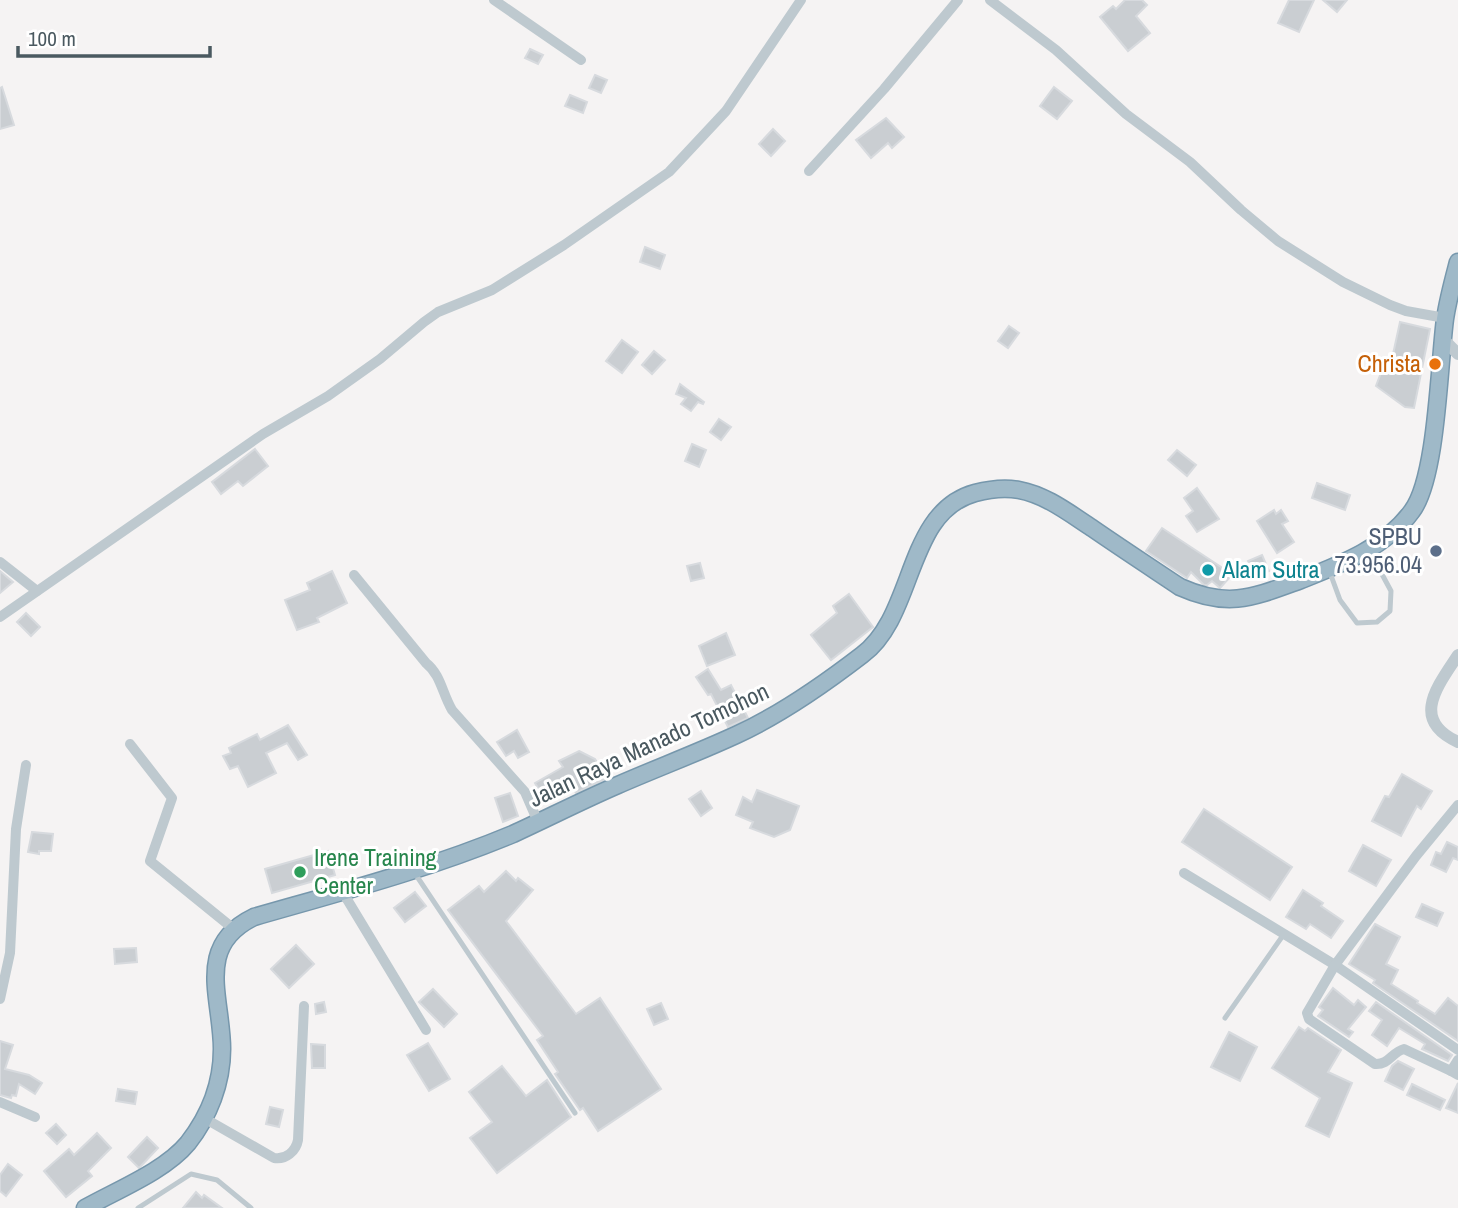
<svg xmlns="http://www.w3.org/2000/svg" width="1458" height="1208" viewBox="0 0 1458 1208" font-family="'Archivo Narrow',sans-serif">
<rect width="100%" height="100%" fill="#f5f3f3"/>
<g fill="#caced2" stroke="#d7dade" stroke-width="2">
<polygon points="1125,0 1142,0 1147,5 1136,16 1150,33 1128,51 1100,17 1113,6 1116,9"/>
<polygon points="1289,0 1314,0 1299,32 1278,23"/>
<polygon points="1323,0 1347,0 1337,12"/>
<polygon points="530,49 543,55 538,64 525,58"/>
<polygon points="595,75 607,80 601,93 589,88"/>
<polygon points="2,87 14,125 0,129 0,88"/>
<polygon points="1054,87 1072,101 1057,119 1040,106"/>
<polygon points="570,95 587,102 583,113 565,106"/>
<polygon points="886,118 904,137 892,148 888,143 871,158 856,140"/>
<polygon points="773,129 785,141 771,156 759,144"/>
<polygon points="645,247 665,255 660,269 640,262"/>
<polygon points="1400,322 1430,329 1414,408 1405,407 1376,386 1384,365 1390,368"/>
<polygon points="1009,326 1019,333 1008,348 998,341"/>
<polygon points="622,340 638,352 622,373 606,361"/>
<polygon points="654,351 665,360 652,374 642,365"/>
<polygon points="680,384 704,402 703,404 698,402 691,411 681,404 686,398 676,394"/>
<polygon points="719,419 731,427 721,440 710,432"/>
<polygon points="692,444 706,450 699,467 685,461"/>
<polygon points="255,449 268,466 243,486 238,481 221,494 212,482"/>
<polygon points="1177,450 1196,465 1187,476 1168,460"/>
<polygon points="1317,483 1350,495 1345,510 1312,498"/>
<polygon points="1197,488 1219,519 1197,532 1186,516 1193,511 1184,498"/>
<polygon points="1274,510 1276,514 1281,510 1288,521 1282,524 1294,542 1277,553 1257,521"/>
<polygon points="1162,528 1221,567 1230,577 1220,588 1212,581 1207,585 1204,585 1191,572 1187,578 1146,551"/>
<polygon points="1262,555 1269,571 1255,577 1248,561"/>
<polygon points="700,563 704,578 691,581 687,566"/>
<polygon points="0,571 13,582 0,593"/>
<polygon points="332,571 347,603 317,618 319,622 297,630 285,600 310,590 307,583"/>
<polygon points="849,594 873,627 831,660 811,635 837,613 833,606"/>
<polygon points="26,613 40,627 31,636 17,622"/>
<polygon points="726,633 735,655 707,666 699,646"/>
<polygon points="708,669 721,690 731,685 748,718 728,727 711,694 708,695 696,677"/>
<polygon points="288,725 307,755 298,760 287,743 266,753 276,773 248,787 238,766 230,769 223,756 231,753 229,748 257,734 260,740"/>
<polygon points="517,730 529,752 518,758 514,751 506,756 497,742"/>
<polygon points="579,751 595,759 607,778 576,793 573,788 547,803 535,783 563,767 559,761"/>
<polygon points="1402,774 1432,791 1421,809 1417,806 1401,836 1372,821 1385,796 1389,797"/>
<polygon points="757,790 799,806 790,830 774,837 750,828 753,822 736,815 743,797 752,802"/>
<polygon points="701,791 712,808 701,816 689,799"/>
<polygon points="510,793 518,816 503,822 495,798"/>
<polygon points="1204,809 1292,867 1270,900 1182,842"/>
<polygon points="32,832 53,834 51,851 39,851 39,854 28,852"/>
<polygon points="1447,842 1458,847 1458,860 1453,858 1446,872 1431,865 1436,852 1441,854"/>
<polygon points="1363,845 1391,860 1376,886 1349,871"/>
<polygon points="328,851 335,875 272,893 265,869"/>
<polygon points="506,871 516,881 518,878 533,890 506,921 576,1014 600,998 661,1089 598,1131 583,1108 580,1110 555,1074 558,1072 537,1040 543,1036 448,910 479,886 484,892"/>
<polygon points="1303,890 1323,903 1321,906 1343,921 1331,938 1310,924 1306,929 1286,917"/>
<polygon points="415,892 426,906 405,922 394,908"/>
<polygon points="1422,904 1443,913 1437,926 1416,917"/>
<polygon points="1375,924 1400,937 1386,964 1398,970 1391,984 1418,1001 1417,1003 1435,1014 1448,998 1458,1006 1458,1041 1373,983 1375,980 1349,964"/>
<polygon points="296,945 314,964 289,988 271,969"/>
<polygon points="136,948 137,962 115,964 114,949"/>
<polygon points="1333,988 1354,1005 1358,1000 1366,1007 1348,1029 1353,1032 1349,1037 1318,1016 1323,1010 1319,1007"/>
<polygon points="433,989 457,1014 444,1027 419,1002"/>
<polygon points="324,1002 326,1012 316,1014 315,1004"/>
<polygon points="1376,1002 1452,1055 1448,1061 1422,1049 1425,1044 1399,1028 1387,1046 1372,1035 1382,1020 1369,1011"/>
<polygon points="661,1003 668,1019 654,1025 647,1009"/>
<polygon points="1299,1027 1305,1031 1308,1028 1341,1050 1328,1072 1352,1083 1329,1137 1306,1126 1320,1098 1272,1068"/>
<polygon points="1229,1032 1257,1047 1240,1081 1211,1067"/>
<polygon points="0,1041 13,1045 5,1069 29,1075 42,1083 35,1094 19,1084 16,1096 12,1095 11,1098 0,1095"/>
<polygon points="428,1043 450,1079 429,1091 407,1055"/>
<polygon points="311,1044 325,1045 325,1068 312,1068"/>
<polygon points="1398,1061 1414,1069 1403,1090 1385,1081 1392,1066"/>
<polygon points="502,1066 526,1096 547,1080 571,1117 497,1173 470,1138 492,1122 469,1092"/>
<polygon points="1458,1083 1458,1113 1446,1108"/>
<polygon points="1412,1084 1445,1100 1440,1110 1407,1095"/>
<polygon points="118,1089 137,1092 135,1104 116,1101"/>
<polygon points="270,1107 283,1110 279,1127 266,1124"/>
<polygon points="56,1124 66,1135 57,1144 46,1133"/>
<polygon points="97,1133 111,1148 88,1171 92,1176 66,1197 44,1171 69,1149 74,1155"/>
<polygon points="147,1137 158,1148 139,1168 128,1157"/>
<polygon points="8,1164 22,1175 6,1196 0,1191 0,1175"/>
<polygon points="196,1192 202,1198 204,1195 222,1208 183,1208"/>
</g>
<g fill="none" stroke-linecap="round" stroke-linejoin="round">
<g stroke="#7697ac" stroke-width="19">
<path id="trunk" d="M 85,1208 C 117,1190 165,1171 188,1143 C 209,1116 222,1083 222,1049 C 222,998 194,946 254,917 C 341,892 429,869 513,834 C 548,818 583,800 618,785 C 657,768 697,753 736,735 C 780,715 823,685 862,655 C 916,615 905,512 975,493 C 990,489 1004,487 1019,490 C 1046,495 1069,513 1092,528 C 1121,548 1150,567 1180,587 C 1229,609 1254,597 1301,580 C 1342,564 1386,547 1412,511 C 1437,478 1439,364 1445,319 C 1448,299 1453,281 1458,262"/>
</g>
<g stroke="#bec9cf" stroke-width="5">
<polyline points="1329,570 1340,600 1357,623 1377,622 1390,611 1391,591 1370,552"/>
<polyline points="414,872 575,1113"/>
<polyline points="1225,1018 1284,934"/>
<polyline points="138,1208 191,1174 217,1180 251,1208"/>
</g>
<g stroke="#bec9cf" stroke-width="10">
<polyline points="494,0 581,60"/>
<polyline points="990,0 1056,50 1126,114 1190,162 1241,210 1278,241 1343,282 1390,305 1406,311 1445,318"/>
<polyline points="809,171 884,89 958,0"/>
<polyline points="0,562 37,591"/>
<path d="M 354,575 L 426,663 C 441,675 442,693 452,710 L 525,792 L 538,822"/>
<polyline points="0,617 263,434 328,396 380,359 424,322 438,312 492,290 564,245 669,172 726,111 801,0"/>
<polyline points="130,744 172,798 150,861 235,930"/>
<polyline points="1184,873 1335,965 1458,1050"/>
<polyline points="342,891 426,1030"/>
<polyline points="0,999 10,953 16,829 26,765"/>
<polyline points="1458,1060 1451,1071 1458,1075"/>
<path d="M 1451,1071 L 1404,1049 C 1392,1052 1389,1065 1375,1064 L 1309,1019 L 1307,1013 L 1335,965 L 1416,856 L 1458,805"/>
<polyline points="0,1102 35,1117"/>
<path d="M 204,1118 L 274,1158 C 286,1160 296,1151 298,1140 L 304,1006"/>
</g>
<g stroke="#bec9cf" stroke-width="12">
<polyline points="1443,339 1458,354"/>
<path d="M 1458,655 C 1437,687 1410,720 1458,742"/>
</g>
<use href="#trunk" stroke="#9fb9c8" stroke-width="16"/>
</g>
<circle fill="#e8710a" stroke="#fff" stroke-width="2.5" cx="1435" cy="364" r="7"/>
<circle fill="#5c6f8a" stroke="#fff" stroke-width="2.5" cx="1436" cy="551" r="7"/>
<circle fill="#0f9aa8" stroke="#fff" stroke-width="2.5" cx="1208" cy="570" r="7"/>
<circle fill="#2e9e5b" stroke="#fff" stroke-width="2.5" cx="300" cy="872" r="7"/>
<g text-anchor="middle" stroke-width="6" stroke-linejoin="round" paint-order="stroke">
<g font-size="24" fill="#c56008" stroke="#fff" text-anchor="end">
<text x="1421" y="372">Christa</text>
</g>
<g font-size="24" fill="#4e5e75" stroke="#fff" text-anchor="end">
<text x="1422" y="545">SPBU<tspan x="1422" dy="28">73.956.04</tspan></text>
</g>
<g font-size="24" fill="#0d838f" stroke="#fff" text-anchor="start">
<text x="1222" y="578">Alam Sutra</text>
</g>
<g font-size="24" fill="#4a5960" stroke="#fff">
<text transform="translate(649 745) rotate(-25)" y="8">Jalan Raya Manado Tomohon</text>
</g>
<g font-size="24" fill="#27864d" stroke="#fff" text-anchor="start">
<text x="314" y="866">Irene Training<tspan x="314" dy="28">Center</tspan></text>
</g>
</g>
<path d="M18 46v10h192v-10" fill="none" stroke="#4a5960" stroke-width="3.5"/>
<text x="28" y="46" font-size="21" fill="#4a5960" stroke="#ffffff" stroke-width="5" paint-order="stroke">100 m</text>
</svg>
